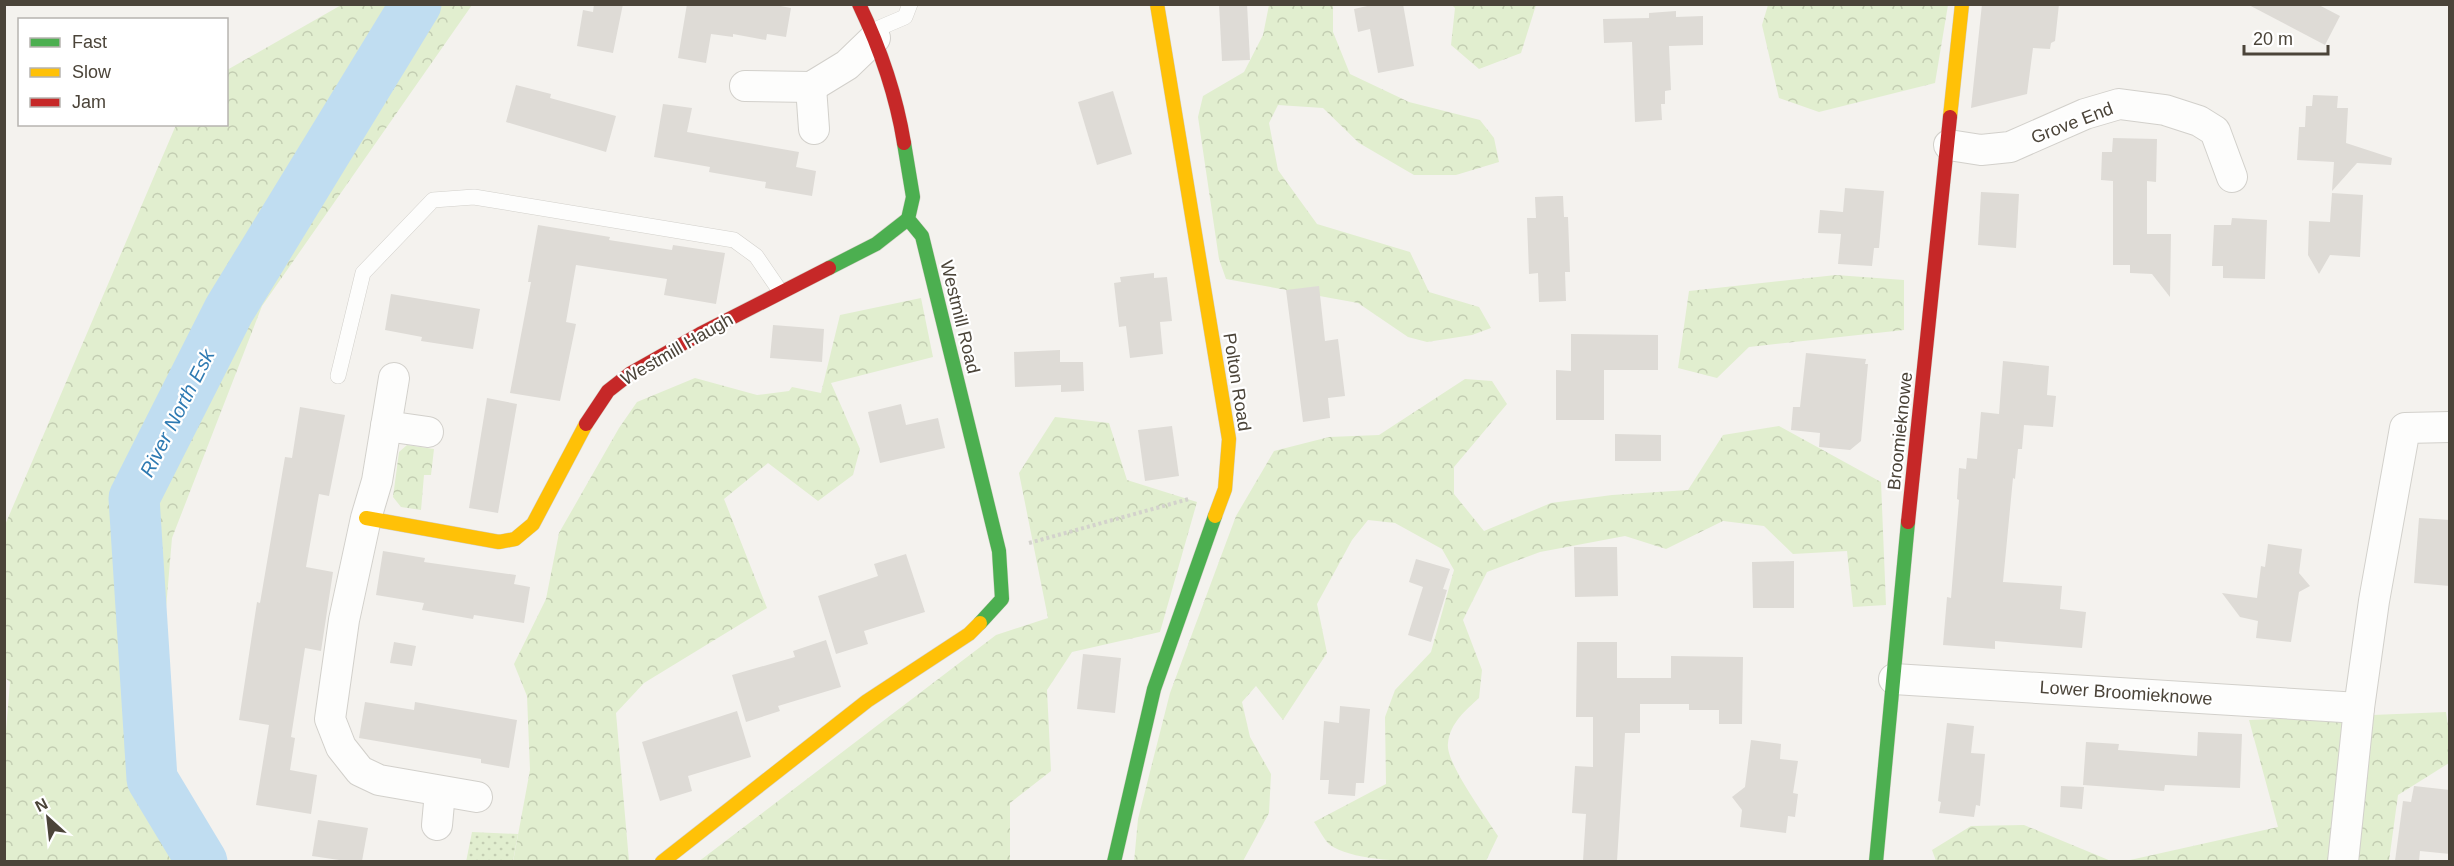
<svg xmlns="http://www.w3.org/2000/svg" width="2454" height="866" viewBox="0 0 2454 866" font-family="Helvetica,sans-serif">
<defs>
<pattern id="grass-dots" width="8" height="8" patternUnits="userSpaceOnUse" patternTransform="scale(1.5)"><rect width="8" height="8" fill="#e1eecf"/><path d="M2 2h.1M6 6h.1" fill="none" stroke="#c3cdb2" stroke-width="1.8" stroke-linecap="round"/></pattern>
<pattern id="forest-crowns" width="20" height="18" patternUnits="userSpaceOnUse" patternTransform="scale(1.5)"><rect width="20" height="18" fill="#e1eecf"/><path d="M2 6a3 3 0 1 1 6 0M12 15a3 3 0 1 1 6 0" fill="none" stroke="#c3cdb2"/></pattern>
</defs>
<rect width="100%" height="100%" fill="#f4f2ee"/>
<polygon fill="url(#grass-dots)" points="472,832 518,834 513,861 466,862"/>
<g fill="url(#forest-crowns)">
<polygon points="343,4 472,5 262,306 172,538 148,819 179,861 5,861 4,755 10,682 4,677 5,525 176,125 226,124 227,70"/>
<polygon points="1269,5 1333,5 1333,32 1350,74 1409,102 1480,120 1494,138 1499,162 1456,175 1414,175 1359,143 1323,108 1278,105 1269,123 1278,170 1317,224 1410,252 1429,292 1479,307 1491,328 1472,335 1427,342 1408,337 1358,303 1226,279 1219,259 1198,117 1203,96 1244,72 1263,35"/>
<polygon points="1452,5 1536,5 1521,53 1479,69 1451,45 1455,8"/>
<polygon points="1768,5 1948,5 1935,83 1819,112 1779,98 1762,25"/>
<polygon points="1836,275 1904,280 1904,330 1749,347 1717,378 1678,368 1689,291"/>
<polygon points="921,298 933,357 831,383 860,449 853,475 818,501 768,463 724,499 767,608 644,683 616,713 629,861 513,862 530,770 527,696 514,664 546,599 559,533 619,428 637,402 695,378 757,395 789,391 792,387 821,393 840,315"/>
<path d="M 1465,379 L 1492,381 L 1507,404 L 1454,467 L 1454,494 L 1484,531 L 1551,503 L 1612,495 L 1688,490 L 1723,435 L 1779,426 L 1881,482 L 1886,605 L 1853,607 L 1847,551 L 1793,554 L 1764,526 L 1723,521 L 1666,549 L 1625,536 L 1540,552 L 1487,572 L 1463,620 L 1482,670 L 1479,698 C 1466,710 1450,723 1448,743 C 1445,762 1486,817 1498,836 L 1486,861 C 1447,861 1360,866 1330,845 C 1324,840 1319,829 1314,822 L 1386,784 L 1385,717 L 1395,690 L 1431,652 L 1454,570 L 1442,549 L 1395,523 L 1368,520 L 1352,540 L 1317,604 L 1327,653 L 1283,720 L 1256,686 L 1242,702 L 1250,737 L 1271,774 L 1269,813 L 1243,861 L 1134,862 L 1138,819 L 1170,693 L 1236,516 L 1274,451 L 1329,437 L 1379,435 Z"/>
<polygon points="1055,417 1109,423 1127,480 1197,502 1160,632 1072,652 1047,690 1051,771 1010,803 1010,861 698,862 996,635 1048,618 1019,473"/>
<polygon points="407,445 434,449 431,475 424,475 421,510 401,507 393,497 399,452"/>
<polygon points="2446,712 2449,732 2449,763 2398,795 2389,861 2121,862 2278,827 2249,720"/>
<polygon points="2024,825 2111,861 1936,861 1932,850 1971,826"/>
</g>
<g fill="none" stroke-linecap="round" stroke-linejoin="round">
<polyline stroke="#c0ddf1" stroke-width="51" points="202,862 152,779 134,498 229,310 416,4"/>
</g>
<g fill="#dedbd6">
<polygon points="594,4 623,4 613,53 577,46 583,10 593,12"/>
<polygon points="687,4 770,4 791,8 786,37 767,34 766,40 733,34 733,37 711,34 706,63 678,58"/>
<polygon points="1219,4 1247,4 1250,60 1222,61"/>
<polygon points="1376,4 1403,4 1414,66 1378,73 1370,29 1358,32 1354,9"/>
<polygon points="1982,4 2059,4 2055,41 2051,43 2050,49 2033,48 2027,94 1971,108"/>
<polygon points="2247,4 2317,4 2340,16 2325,45"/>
<polygon points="1676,11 1676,17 1703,16 1703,45 1669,46 1671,90 1665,91 1665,104 1661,104 1662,120 1635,122 1632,42 1604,43 1603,19 1649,18 1649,13"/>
<polygon points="516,85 551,94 550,98 616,116 606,152 506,122"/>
<polygon points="1113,91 1132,154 1097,165 1078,102"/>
<polygon points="2313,95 2338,96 2337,108 2348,108 2346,143 2392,158 2391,165 2357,163 2332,191 2334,162 2297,160 2299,127 2305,127 2306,106 2312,106"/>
<polygon points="663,104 692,108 687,132 799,152 796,167 816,171 812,196 765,188 766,182 709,172 710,167 654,157"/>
<polygon points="2113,138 2157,139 2156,182 2147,181 2147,234 2171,234 2170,297 2152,274 2130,273 2130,265 2113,265 2113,181 2101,180 2102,152 2112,152"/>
<polygon points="1845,188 1884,191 1879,248 1874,248 1872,266 1838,264 1841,234 1818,233 1820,210 1843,212"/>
<polygon points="1981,192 2019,194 2016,248 1978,245"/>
<polygon points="2332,193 2363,195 2360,257 2330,255 2319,274 2308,255 2309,221 2330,222"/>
<polygon points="1558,196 1563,196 1564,217 1568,217 1570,272 1565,272 1566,301 1539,302 1538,273 1529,274 1527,218 1536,218 1535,197"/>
<polygon points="2232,218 2267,220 2265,279 2223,278 2223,266 2212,266 2214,225 2231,225"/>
<polygon points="538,225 610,237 609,240 672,250 673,245 725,253 716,304 664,295 667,279 576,265 566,322 576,324 560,401 510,393 531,282 528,282"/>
<polygon points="1154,273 1154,278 1167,277 1172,321 1160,322 1163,354 1130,358 1126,326 1119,327 1114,283 1121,282 1120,277"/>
<polygon points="1319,286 1325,341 1338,339 1345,396 1328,398 1330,418 1303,422 1286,290"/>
<polygon points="391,294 480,309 473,349 421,341 422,337 385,330"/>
<polygon points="773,325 824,329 822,362 770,358"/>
<polygon points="1571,334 1658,335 1658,370 1604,370 1604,420 1556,420 1556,370 1571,371"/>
<polygon points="1060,350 1060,362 1083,362 1084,391 1061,392 1061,385 1015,387 1014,352"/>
<polygon points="1806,353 1866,359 1865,364 1868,364 1861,441 1850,450 1819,447 1820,433 1791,430 1793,407 1800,407"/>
<polygon points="2003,361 2049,366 2047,395 2056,396 2053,427 2024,425 2022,449 2018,449 2015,479 2013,478 2003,582 2062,586 2060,609 2086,612 2082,648 1995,641 1995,649 1943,645 1947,597 1951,598 1959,500 1957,499 1959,468 1966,469 1967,458 1977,459 1981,412 1999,414"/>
<polygon points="487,398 517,404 498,513 469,508"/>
<polygon points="901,404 906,425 938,418 945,448 880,463 868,412"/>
<polygon points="300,407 345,415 329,496 319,494 306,567 333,572 321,651 305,648 291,737 295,738 290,770 317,775 311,814 256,805 269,725 239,720 257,602 260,603 285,457 292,458"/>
<polygon points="1172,426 1179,476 1145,481 1138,430"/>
<polygon points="1615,434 1661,435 1661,461 1615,461"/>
<polygon points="2419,518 2450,520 2450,586 2414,583"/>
<polygon points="2268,544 2302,549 2299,573 2310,586 2299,592 2291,642 2256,638 2258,621 2240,617 2222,593 2257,598 2261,566 2265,567"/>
<polygon points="1574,547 1617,547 1618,596 1575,597"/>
<polygon points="383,551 425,558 424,562 516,575 514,584 530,587 524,623 474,615 473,619 422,610 424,603 376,595"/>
<polygon points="906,554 925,612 864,631 868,644 836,654 818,596 878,576 874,564"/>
<polygon points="1416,559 1450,569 1443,589 1447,590 1431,642 1408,635 1423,587 1409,582"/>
<polygon points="1794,561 1794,608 1753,608 1752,562"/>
<polygon points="826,640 841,687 778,706 780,711 746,722 732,675 795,657 793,651"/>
<polygon points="394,642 416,646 412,666 390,663"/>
<polygon points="1577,642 1617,642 1617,678 1671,678 1671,656 1743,657 1742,724 1719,724 1719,710 1689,710 1689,704 1640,704 1640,733 1625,733 1617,861 1583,861 1586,814 1572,813 1575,766 1593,767 1593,717 1576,717"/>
<polygon points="1083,654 1121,658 1115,713 1077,709"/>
<polygon points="365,702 414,710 415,702 517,720 509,768 481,763 481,759 359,738"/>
<polygon points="1340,706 1370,709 1364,783 1356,783 1355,796 1328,794 1329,780 1320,780 1324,721 1339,723"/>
<polygon points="737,711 751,757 688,776 692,791 660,801 642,742"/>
<polygon points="1947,723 1974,726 1971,753 1985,754 1980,806 1976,805 1974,817 1939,813 1941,802 1938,801"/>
<polygon points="2198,732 2242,734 2240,788 2165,785 2164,791 2083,785 2086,742 2119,744 2118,750 2197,756"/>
<polygon points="1751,740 1781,744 1780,759 1798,761 1793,793 1798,794 1795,817 1788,816 1786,833 1740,827 1742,810 1732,797 1745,787"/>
<polygon points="2061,786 2084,787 2082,809 2060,807"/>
<polygon points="2414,786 2450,790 2450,854 2420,851 2419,861 2395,861 2403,801 2411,802"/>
<polygon points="318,820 368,828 362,861 346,861 312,856"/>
</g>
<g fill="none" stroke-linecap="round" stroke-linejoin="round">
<g stroke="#d2d0cb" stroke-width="16">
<g id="lane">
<polyline points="872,31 905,17 910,4"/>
<polyline points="338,376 363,273 433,200 474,197 734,240 756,256 780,291"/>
</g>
</g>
<g stroke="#d2d0cb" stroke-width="32">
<g id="street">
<polyline points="745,86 811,87 847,65 875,38"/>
<polyline points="811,87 814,129"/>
<polyline points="1949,145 1981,150 2010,147 2085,114 2119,104 2165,110 2199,121 2215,131 2232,177"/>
<polyline points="394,378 377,481 366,518 344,620 330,719 341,747 360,771 379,780 477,797"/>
<polyline points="386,426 428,432"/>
<polyline points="1894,679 2359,708"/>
<polyline points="437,825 440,792"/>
<polyline points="2343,862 2359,708 2374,601 2405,428 2450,427"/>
</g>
</g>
<g stroke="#d3cfc5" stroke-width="15">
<g id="fast">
<polyline points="904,143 913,197 908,219 922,236 999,551 1002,599 980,623"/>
<polyline points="829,268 876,244 908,219"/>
<polyline points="1114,862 1154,689 1215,516"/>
<polyline points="1876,862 1908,522"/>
</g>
</g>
<g stroke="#d3cfc5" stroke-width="15">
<g id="slow">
<polyline points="1157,4 1229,439 1225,489 1215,516"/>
<polyline points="1950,117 1962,4"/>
<polyline points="366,518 499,542 515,539 533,524 586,424"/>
<polyline points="662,862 867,701 969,634 980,623"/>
</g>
</g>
<g stroke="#d3cfc5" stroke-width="15">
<g id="jam">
<path d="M 859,4 C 880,48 896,94 904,143"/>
<polyline points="586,424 608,391 631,373 700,334 829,268"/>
<polyline points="1908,522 1950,117"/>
</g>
</g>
<polyline stroke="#d3d2cc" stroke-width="4" stroke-dasharray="3 3" stroke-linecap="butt" points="1029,543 1189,499"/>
<use href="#lane" stroke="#fdfdfc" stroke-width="15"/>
<use href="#street" stroke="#fdfdfc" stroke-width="30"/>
<use href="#fast" stroke="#4caf50" stroke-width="14"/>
<use href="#slow" stroke="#ffc107" stroke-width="14"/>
<use href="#jam" stroke="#c62828" stroke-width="14"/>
</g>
<g text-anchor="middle" stroke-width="4.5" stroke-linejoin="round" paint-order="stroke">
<g font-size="18" fill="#4b4439" stroke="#fff">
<text transform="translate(2072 123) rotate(-21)" y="6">Grove End</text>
<text transform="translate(960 317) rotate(76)" y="6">Westmill Road</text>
<text transform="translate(677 349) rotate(-30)" y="6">Westmill Haugh</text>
<text transform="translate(1237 382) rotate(81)" y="6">Polton Road</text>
<text transform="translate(1900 431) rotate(-84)" y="6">Broomieknowe</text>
<text transform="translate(2126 693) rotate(4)" y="6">Lower Broomieknowe</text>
</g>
<g font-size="20" font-style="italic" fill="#2e7ab2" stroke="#fff">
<text transform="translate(177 413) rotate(-63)" y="7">River North Esk</text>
</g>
</g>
<rect width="2454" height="866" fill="none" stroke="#4b4439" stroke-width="12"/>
<rect x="18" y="18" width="210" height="108" fill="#ffffff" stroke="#b7b4b0" stroke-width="1.5"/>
<rect x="30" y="38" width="30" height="9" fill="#4caf50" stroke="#b7b4b0" stroke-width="1.5"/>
<text x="72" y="48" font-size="18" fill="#4b4439">Fast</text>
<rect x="30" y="68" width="30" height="9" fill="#ffc107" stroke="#b7b4b0" stroke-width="1.5"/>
<text x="72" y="78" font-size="18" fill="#4b4439">Slow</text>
<rect x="30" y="98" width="30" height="9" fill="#c62828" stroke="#b7b4b0" stroke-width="1.5"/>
<text x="72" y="108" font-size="18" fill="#4b4439">Jam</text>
<g transform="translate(48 818) rotate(333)" stroke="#ffffff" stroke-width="4.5" paint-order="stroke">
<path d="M0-4.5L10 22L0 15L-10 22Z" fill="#4b4439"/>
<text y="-9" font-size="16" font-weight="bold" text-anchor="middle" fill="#4b4439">N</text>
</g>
<path d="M2244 45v9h84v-9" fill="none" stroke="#4b4439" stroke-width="3"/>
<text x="2253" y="45" font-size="18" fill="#4b4439" stroke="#ffffff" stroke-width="4.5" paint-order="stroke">20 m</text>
</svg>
